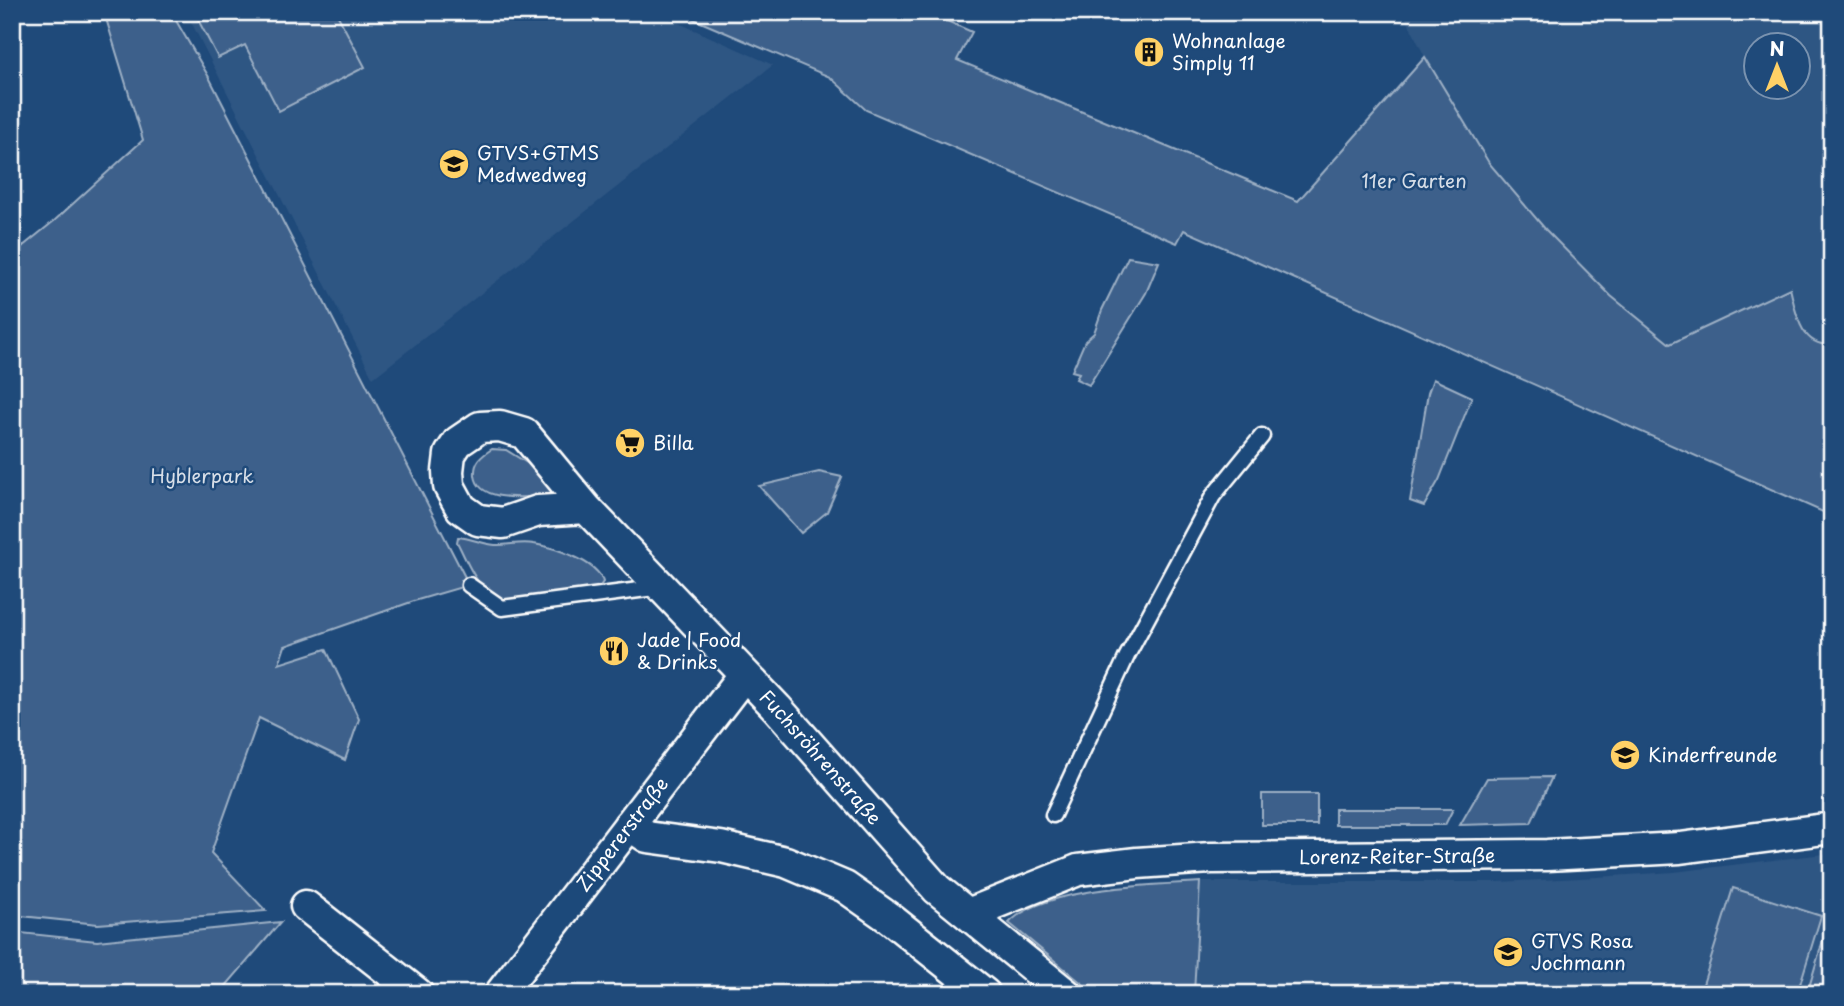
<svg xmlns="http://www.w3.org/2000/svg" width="1844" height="1006" viewBox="0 0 1844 1006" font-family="'Playpen Sans',sans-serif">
<rect width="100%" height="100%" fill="#1f4a7a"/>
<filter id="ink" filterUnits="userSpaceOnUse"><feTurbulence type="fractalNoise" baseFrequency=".0143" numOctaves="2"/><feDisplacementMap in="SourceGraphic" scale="14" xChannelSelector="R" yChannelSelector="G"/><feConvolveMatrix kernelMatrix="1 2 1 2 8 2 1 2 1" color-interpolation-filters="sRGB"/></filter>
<g filter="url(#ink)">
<g fill="#2e5683" fill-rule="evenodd">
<polygon points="186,12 654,12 773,65 373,378"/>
<path d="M 1403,12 L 1832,12 L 1832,489 L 1293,207 L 1425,57 ZM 1756,46 L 1798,46 L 1798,88 L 1756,88 Z"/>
<polygon points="1832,853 1832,910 1807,994 1194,994 1200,882 1498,882 1581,878 1674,872"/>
</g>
<g fill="#3c618b" stroke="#9eb0c5" stroke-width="2">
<polygon points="104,12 171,12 210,79 469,585 414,601 285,646 279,664 326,649 359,719 345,760 259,718 211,853 266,911 98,924 12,915 12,255 54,221 143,140"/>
<polygon points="194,12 336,12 365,67 279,111 245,45 218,58"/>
<path d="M 677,12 L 927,12 L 972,32 L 957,60 L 1298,201 L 1425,57 L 1489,163 L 1546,230 L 1611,296 L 1670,344 L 1790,288 C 1796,311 1799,347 1832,345 L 1832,516 L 1184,230 L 1177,243 L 866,110 L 830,77 Z"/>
<polygon points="1128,257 1159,262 1146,293 1089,385 1076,379 1079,373 1072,371 1085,341 1094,333 1102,310"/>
<polygon points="1433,379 1472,397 1439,480 1424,506 1410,501 1428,393"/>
<path d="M 492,449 L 506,450 L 556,481 L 557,493 L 552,496 C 531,496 478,505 475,475 C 474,462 481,456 492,449 Z"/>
<polygon points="819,472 842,477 827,512 801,533 759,486"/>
<path d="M 458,537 C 471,538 482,544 495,545 C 508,546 520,541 534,544 C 552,547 598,561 603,582 L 597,590 C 562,596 510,616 481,585 C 471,574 464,555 457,542 Z"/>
<polygon points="1552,777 1531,823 1460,825 1487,778"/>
<rect x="1262" y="794" width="55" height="31"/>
<polygon points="1335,809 1453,809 1445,825 1335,825"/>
<path d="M 1200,882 L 1194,994 L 1095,994 L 1009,923 C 1042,887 1152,885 1200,882 Z"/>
<polygon points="1733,888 1821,916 1797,994 1700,994"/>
<polygon points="1832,910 1832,994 1807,994"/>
<polygon points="281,922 219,994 12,994 12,932 97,941"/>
</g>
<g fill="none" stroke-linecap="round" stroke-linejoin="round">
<g stroke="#fff" stroke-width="19">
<g id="service">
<polyline points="469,585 502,608 662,587"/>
<polyline points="1053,815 1127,656 1213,496 1262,436"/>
</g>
</g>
<g stroke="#fff" stroke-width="35">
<g id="minor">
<path id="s1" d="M 586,508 L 538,511 L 503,523 L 478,520 L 461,508 L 449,486 L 448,471 L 450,454 L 458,442 L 480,427 L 500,426 L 524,433 L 586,508 L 777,708 L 937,889 L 1066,994"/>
<polyline points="629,825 647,837 721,847 786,862 845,887 892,920 985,994"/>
<polyline points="306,906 418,994"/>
<path id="s2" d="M 968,914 L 1078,870 L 1137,863 L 1211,858 L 1547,855 L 1680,848 L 1832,828"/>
<path id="s3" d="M 500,994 L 744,675"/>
</g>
</g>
<use href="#service" stroke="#1f4a7a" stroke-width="14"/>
<use href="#minor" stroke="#1f4a7a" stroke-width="30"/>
</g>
</g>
<defs>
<g id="building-disc" transform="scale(1.575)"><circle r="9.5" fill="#ffd166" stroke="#1f4a7a"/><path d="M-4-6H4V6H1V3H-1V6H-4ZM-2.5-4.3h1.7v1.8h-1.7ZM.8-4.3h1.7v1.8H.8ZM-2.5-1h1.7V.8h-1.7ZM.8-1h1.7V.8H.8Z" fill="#111"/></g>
<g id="school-disc" transform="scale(1.575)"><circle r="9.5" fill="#ffd166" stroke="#1f4a7a"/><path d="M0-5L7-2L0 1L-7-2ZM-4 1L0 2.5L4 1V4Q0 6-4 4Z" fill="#111"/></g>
<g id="supermarket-disc" transform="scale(1.575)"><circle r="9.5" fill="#ffd166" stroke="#1f4a7a"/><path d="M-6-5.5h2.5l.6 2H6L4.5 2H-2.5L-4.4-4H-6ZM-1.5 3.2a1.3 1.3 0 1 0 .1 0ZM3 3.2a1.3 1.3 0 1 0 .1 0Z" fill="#111"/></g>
<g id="restaurant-disc" transform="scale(1.575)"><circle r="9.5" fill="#ffd166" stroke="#1f4a7a"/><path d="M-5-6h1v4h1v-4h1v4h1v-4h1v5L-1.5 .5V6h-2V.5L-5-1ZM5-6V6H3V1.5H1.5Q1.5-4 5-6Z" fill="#111"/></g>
</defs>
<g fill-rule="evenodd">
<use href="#building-disc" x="1149" y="52"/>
<use href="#school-disc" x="454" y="164"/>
<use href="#supermarket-disc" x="630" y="443"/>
<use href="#restaurant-disc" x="614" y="651"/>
<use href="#school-disc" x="1625" y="755"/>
<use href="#school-disc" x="1508" y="952"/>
</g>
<g text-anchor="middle" stroke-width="5" stroke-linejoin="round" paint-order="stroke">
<g font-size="19" fill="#fff" stroke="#1f4a7a" text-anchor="start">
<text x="1172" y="48">Wohnanlage<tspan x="1172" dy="22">Simply 11</tspan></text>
<text x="477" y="160">GTVS+GTMS<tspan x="477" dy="22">Medwedweg</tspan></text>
<text x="653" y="450">Billa</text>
<text x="637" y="647">Jade | Food<tspan x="637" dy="22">&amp; Drinks</tspan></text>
<text x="1648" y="762">Kinderfreunde</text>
<text x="1531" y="948">GTVS Rosa<tspan x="1531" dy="22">Jochmann</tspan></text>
</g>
<g font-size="19" fill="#d8dfe8" stroke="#1f4a7a">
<text x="1414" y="188">11er Garten</text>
<text x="202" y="483">Hyblerpark</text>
</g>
<g font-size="19" fill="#fff" stroke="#1f4a7a">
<text dy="7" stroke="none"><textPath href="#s1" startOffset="714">Fuchsröhrenstraße</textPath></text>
<text dy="7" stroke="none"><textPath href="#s3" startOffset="201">Zippererstraße</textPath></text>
<text dy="7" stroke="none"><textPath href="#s2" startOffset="438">Lorenz-Reiter-Straße</textPath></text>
</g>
</g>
<rect width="1844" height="1006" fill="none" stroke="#1f4a7a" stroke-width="42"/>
<rect x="21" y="21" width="1802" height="964" fill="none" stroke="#fff" stroke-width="2.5" filter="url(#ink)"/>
<g transform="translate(1777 66)"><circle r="33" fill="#1f4a7a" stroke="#7992af" stroke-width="2"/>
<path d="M0-5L12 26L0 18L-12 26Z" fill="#ffd166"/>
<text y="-10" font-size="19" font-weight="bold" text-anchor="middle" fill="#ffffff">N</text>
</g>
</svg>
